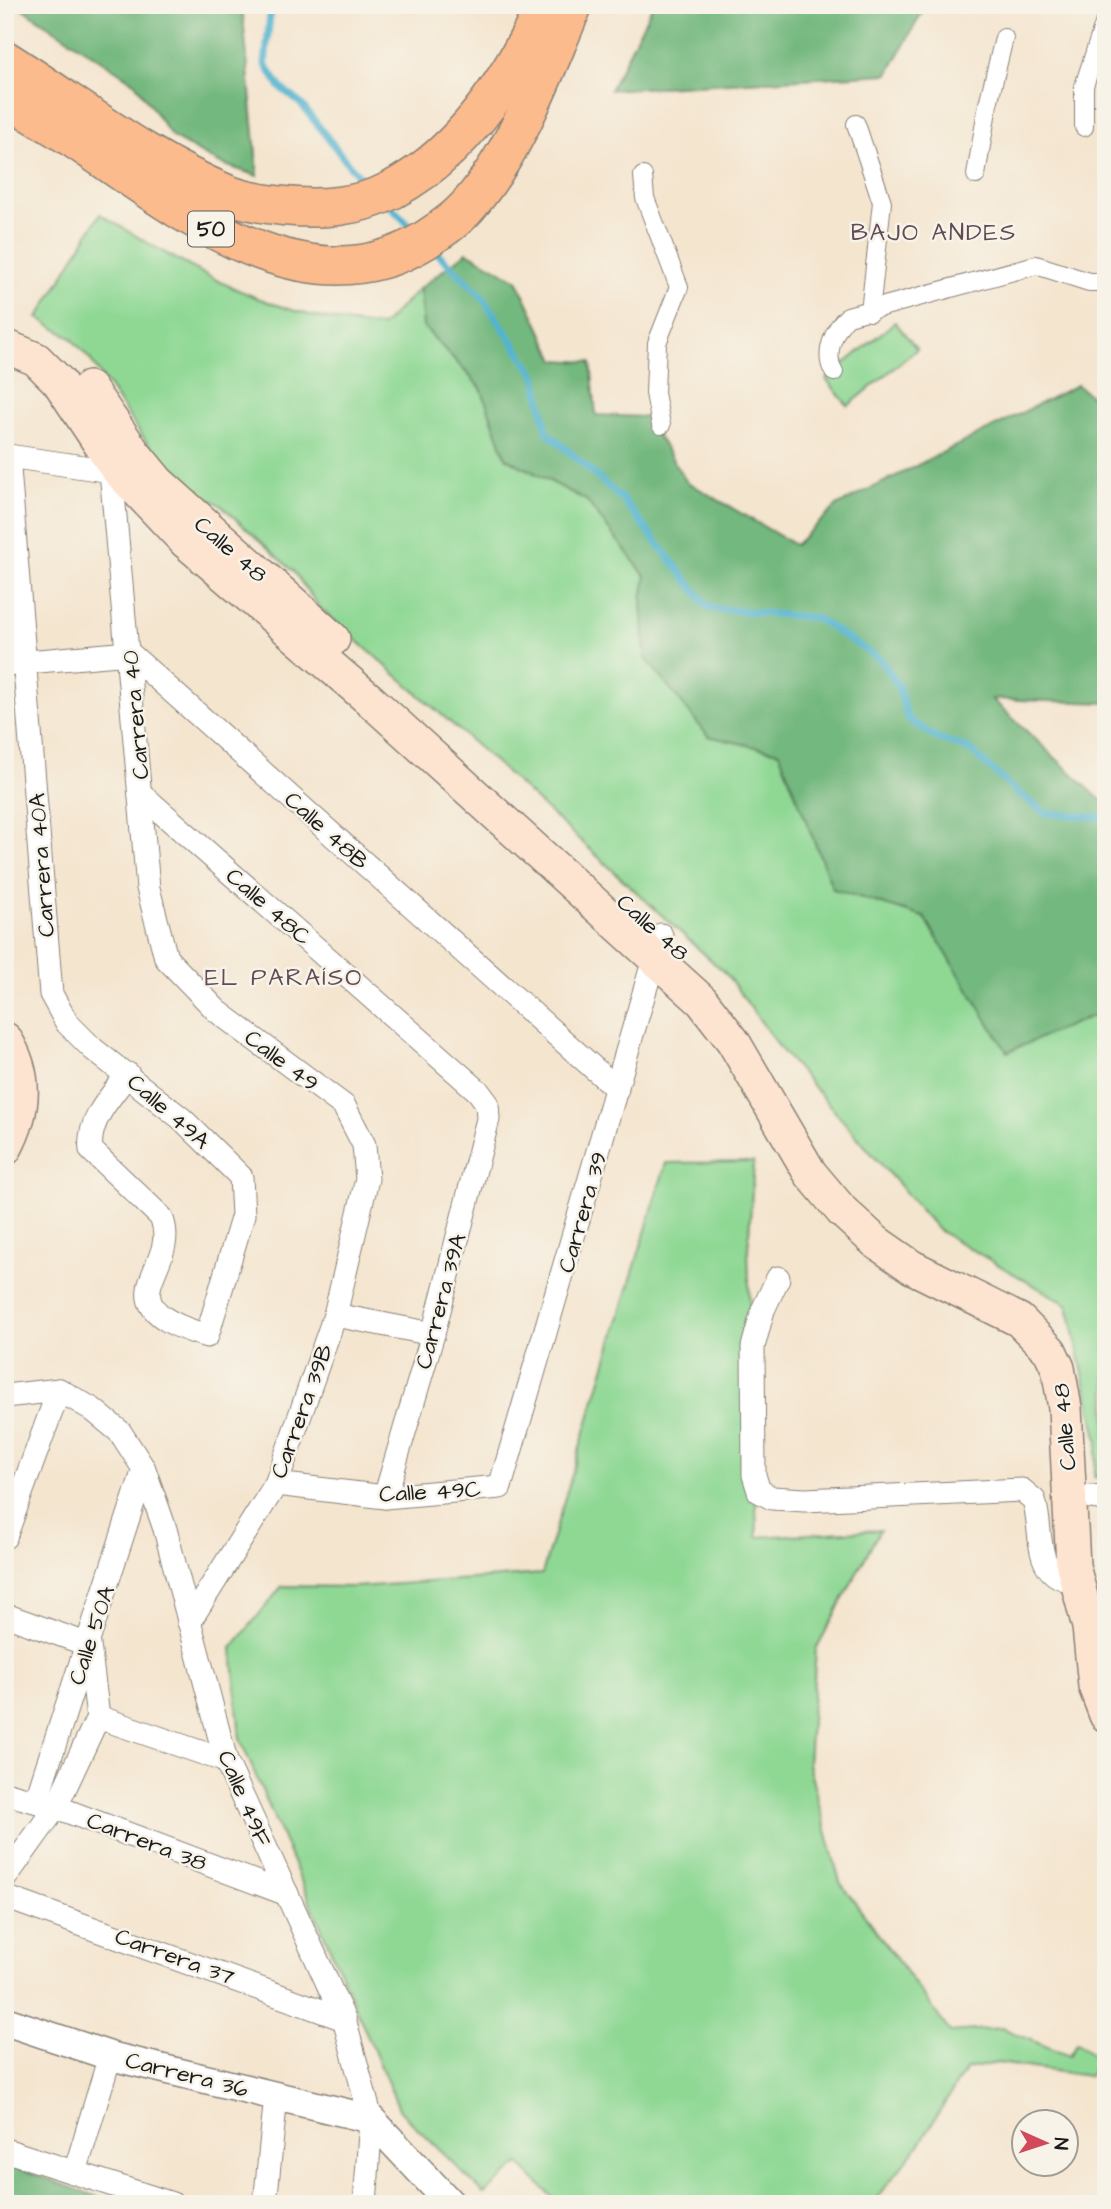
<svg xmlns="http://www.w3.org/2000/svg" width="1111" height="2209" viewBox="0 0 1111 2209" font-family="'Architects Daughter',sans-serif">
<rect width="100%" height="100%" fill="#f7f3e8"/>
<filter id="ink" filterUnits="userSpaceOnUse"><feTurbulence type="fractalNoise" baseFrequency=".0143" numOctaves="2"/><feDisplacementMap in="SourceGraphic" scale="14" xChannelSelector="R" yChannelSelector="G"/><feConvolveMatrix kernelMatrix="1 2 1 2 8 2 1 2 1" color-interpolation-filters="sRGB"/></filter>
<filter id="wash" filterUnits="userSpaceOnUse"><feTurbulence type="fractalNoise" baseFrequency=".00686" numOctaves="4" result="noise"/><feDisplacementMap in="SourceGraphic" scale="28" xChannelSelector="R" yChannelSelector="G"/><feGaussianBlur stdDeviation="1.57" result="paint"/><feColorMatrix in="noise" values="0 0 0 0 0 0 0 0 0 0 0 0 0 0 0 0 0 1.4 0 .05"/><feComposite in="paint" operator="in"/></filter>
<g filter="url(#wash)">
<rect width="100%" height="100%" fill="#f4e5cf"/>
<g fill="#8fd894" stroke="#567a58" stroke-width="2">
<path d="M 100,214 C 188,268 277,321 382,326 L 420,288 L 423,326 L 481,388 L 506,458 L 586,500 L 646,577 L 642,599 L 708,736 L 779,752 L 833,889 L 924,917 L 1007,1051 L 1106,1010 L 1106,1479 L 1094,1477 L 1098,1442 L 1068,1305 L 938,1230 L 783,1052 L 727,975 L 475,744 L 320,608 L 293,571 L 222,506 L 178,480 L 142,436 L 90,359 L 71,338 L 38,318 Z"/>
<polygon points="895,322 917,349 848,406 826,379"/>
<polygon points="754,1162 748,1250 757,1537 880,1530 816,1649 808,1764 840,1882 950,2032 1002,2028 1069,2056 1077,2043 1101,2061 1088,2076 998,2063 966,2069 919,2145 872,2204 559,2204 519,2164 484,2194 400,2111 240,1739 232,1648 282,1586 355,1587 542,1574 666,1163"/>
</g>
<g fill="#73b87e" stroke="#486a4d" stroke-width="2">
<polygon points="17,5 242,5 258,176 219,163 172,137 135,83"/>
<polygon points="653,5 926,5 888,74 610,90"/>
<polygon points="467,252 517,280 555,360 591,362 596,415 646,417 686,481 795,545 838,505 1077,385 1106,408 1106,703 992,699 1106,805 1106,1010 1007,1052 924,917 833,889 779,752 708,736 645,657 642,599 646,577 586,500 506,458 481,388 423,326 420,288"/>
<polygon points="5,2164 118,2204 5,2204"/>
</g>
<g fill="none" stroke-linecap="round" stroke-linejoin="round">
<g stroke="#52b4d0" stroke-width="7">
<polyline points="271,5 265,64 280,87 302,105 349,165 370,187"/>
<polyline points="389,205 415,231"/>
<polyline points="433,249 479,293 536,376 547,432 623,500 709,608 816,618 881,660 898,686 908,719 937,738 969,749 1013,789 1045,813 1106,818"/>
</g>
</g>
</g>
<g filter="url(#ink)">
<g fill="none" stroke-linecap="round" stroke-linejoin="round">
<g stroke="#888076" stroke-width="20">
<g id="pedestrian">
<polyline points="856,124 882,202 870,312"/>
<polyline points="1084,127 1084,86 1106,18"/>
<polyline points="976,175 988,104 1004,38"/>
<polyline points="643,176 645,198 679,287 657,343 655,393 661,425"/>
<path d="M 834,372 C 823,354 834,329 848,316 L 1036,265 L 1089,282 L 1106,282"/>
</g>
</g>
<g stroke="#888076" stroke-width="25">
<g id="minor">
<path d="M 111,471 L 8,456 L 51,994 L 67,1023 L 93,1049 L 182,1119 L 241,1177 L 243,1215 L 207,1336 C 94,1303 184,1268 161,1217 L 91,1150 C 87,1121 111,1096 128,1074"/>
<polyline points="111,471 148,888 166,958 217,1011 344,1106 364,1145 367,1179 335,1315 276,1484 189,1622"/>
<polyline points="5,664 129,653 617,1089"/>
<polyline points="142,795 478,1091 487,1103 488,1119 433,1334 385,1497"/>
<path d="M 778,1278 L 763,1310 L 753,1347 L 754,1475 L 759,1491 L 772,1498 L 805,1500 L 1022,1490 L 1034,1500 C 1044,1533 1031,1579 1078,1581"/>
<polyline points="335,1315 433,1334"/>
<polyline points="5,1396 59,1390 92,1409 120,1432 144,1469 165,1529 226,1761 344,2019 371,2119 365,2204"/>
<polyline points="276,1484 385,1497 500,1487 661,935"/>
<polyline points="1091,1497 1106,1499"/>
<polyline points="5,1537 59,1390"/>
<polyline points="5,1615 89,1645 98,1717 56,1807 5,1878"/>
<polyline points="98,1717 226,1761"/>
<polyline points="5,1793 56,1807 287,1894"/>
<polyline points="36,1801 144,1469"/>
<polyline points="5,1897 344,2019"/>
<polyline points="5,2150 172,2204"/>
<polyline points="75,2172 110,2056"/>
<polyline points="265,2204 276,2096"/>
</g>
</g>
<g stroke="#888076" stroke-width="31">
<polyline id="tertiary" points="5,2021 110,2056 371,2119 451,2204"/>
</g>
<g stroke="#888076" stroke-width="36">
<g id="secondary">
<polyline points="5,346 36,359 59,382 116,468 185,541 370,700 702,1001 733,1041 810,1173 842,1211 876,1242 912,1267 1019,1320 1050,1351 1058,1368 1065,1408 1073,1566 1089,1627 1095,1686 1106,1715"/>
<polyline points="89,388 134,453 158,482 333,639"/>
<path d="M 5,1039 C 28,1075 25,1112 5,1149"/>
</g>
</g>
<g stroke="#888076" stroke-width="41">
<g id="trunk">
<path d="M 5,60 C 77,105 148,162 227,194 C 245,201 265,204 284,206 C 319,210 360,207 392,190 C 462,153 510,80 543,10"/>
<path d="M 5,96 C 32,114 60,129 86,147 C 180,210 305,312 422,242 C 438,232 455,221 468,206 C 517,150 544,73 573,5"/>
</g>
</g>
<use href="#pedestrian" stroke="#fff" stroke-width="18"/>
<use href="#minor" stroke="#fff" stroke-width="23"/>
<use href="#tertiary" stroke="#fff" stroke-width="28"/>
<use href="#secondary" stroke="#fde4d1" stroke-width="33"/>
<use href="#trunk" stroke="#fbbb8c" stroke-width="38"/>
</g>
</g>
<g text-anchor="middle" stroke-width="5" stroke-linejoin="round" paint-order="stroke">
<rect fill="#f7f3e8" stroke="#5e5c59" stroke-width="2" x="188" y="211.5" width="46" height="35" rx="5"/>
<g font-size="21" font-weight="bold" fill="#1c1c1c">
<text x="211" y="236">50</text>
</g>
<g font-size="23" fill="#1c1c1c" stroke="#f7f3e8">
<text transform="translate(231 549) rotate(41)" y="8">Calle 48</text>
<text transform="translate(135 715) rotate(-95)" y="8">Carrera 40</text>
<text transform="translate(327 830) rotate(42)" y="8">Calle 48B</text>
<text transform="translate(41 865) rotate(-94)" y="8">Carrera 40A</text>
<text transform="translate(269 906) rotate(41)" y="8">Calle 48C</text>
<text transform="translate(653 927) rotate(42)" y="8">Calle 48</text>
<text transform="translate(282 1060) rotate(37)" y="8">Calle 49</text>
<text transform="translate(169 1111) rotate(41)" y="8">Calle 49A</text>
<text transform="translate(582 1212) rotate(-74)" y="8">Carrera 39</text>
<text transform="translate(440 1301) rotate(-75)" y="8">Carrera 39A</text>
<text transform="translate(301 1411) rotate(-70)" y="8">Carrera 39B</text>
<text transform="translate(1064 1427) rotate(-95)" y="8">Calle 48</text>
<text transform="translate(430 1491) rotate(-3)" y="8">Calle 49C</text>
<text transform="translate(91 1635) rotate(-72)" y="8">Calle 50A</text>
<text transform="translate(245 1798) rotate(67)" y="8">Calle 49F</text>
<text transform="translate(147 1841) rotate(21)" y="8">Carrera 38</text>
<text transform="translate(175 1956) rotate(20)" y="8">Carrera 37</text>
<text transform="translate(187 2074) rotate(14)" y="8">Carrera 36</text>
</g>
<g font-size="24" letter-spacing="2" fill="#614b55" stroke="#f7f3e8">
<text x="934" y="240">BAJO ANDES</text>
<text x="284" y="985">EL PARAÍSO</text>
</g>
</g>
<rect width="1111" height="2209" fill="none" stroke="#f7f3e8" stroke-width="28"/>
<g transform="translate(1045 2143) rotate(93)"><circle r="33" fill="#f7f3e8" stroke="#9f9d96" stroke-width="2"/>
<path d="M0-5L12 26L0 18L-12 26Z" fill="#d1495b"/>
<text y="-10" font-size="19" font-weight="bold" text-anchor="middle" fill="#1c1c1c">N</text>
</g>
</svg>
